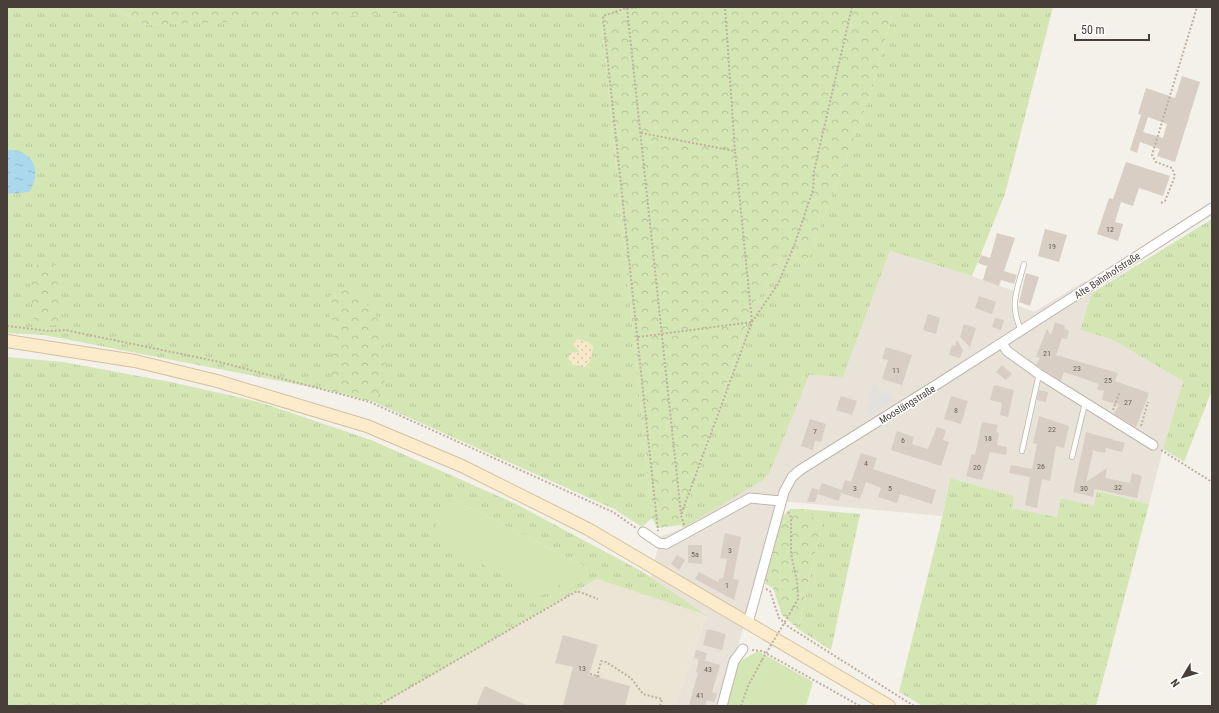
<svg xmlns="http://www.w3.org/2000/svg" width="1219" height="713" viewBox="0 0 1219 713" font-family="'Roboto Condensed',sans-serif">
<defs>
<pattern id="grass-tufts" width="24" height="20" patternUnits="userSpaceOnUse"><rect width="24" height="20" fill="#d5e6b5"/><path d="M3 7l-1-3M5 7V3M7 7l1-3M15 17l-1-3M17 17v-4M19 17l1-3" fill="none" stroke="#b8c69c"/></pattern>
<pattern id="forest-crowns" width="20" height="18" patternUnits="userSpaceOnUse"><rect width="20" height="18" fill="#d5e6b5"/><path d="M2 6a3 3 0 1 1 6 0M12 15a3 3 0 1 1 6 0" fill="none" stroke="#b8c69c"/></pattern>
<pattern id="sand-dots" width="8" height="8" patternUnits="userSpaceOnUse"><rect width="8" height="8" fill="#f6e8c9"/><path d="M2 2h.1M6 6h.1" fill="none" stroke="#d4c8ad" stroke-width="1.8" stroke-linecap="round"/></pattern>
<pattern id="water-ripples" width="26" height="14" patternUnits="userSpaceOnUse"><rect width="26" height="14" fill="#aad8ed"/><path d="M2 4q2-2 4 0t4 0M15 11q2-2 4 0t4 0" fill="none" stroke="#94bacc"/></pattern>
</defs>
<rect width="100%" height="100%" fill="#f4f0ea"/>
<polygon fill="#e8e2d8" points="890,251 972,276 1014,291 1011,303 1034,312 1085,281 1092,293 1080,330 1111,339 1183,381 1163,449 1149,504 1098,491 1094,506 1058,517 1012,508 1013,496 950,478 942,516 781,501 720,706 675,706 706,616 651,578 660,537 683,528 770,472 808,375 843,377"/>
<polygon fill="#ece4d5" points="597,579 706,615 675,706 379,706"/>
<g fill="url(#grass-tufts)" fill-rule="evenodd">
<polygon points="7,7 113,7 144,25 474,7 600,7 652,518 642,527 614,509 374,402 331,391 44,335 7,333"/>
<polygon points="894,7 1053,7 1005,194 972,276 890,251 843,377 809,375 770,472 763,480 683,528 681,525 752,306 773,277 782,255 807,261 871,93"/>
<polygon points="1212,219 1212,390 1184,462 1163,449 1183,381 1111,339 1080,330 1092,293"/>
<path d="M 7,357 L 63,362 L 171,382 L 259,402 L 371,440 L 516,504 L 643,572 L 706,615 L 597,579 L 379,706 L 7,706 ZM 449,497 L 588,568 L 541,595 Z"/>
<polygon points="950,478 1014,496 1012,508 1057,517 1061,498 1094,506 1097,491 1149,504 1096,706 923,706 899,692 941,523"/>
<polygon points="803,509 860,514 831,650 798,629 822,523"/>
</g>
<g fill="url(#forest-crowns)">
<polygon points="113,7 489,7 303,19 144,25"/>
<polygon points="600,7 894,7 871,93 807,261 782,255 773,277 752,306 681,525 657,528 652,518"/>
<polygon points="42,263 56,265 62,325 34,325 29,268"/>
<polygon points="343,287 351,289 359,296 372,310 380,324 386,356 384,386 374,402 331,391 334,322 329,315 326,299"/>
<polygon points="790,509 803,509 822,523 798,629 782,615 773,588 764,583 781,518"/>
</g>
<polygon fill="url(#sand-dots)" points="577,339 588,342 593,346 591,360 585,367 573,365 568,358 570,353 579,352 573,344"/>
<g fill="#d5e6b5">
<polygon points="449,497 588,568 541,596 431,536"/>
<polygon points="758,651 813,682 806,706 723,706 737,663"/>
</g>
<polygon fill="#e3e1de" points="875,383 882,395 888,392 894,401 869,416 865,408 872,403 867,395 873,391 870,386"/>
<path fill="url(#water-ripples)" d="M 7,150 C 33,148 43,172 29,192 L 7,194 Z"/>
<g fill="#d8cec3" fill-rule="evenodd">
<path d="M 1182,76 L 1200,82 L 1175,162 L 1157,156 L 1160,149 L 1140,142 L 1137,153 L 1130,150 L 1141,115 L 1138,114 L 1146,88 L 1175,98 ZM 1148,117 L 1167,124 L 1163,138 L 1143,132 Z"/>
<polygon points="1126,162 1170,176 1163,196 1139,188 1133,206 1121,202 1115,222 1123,224 1118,241 1097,234 1109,198 1113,199"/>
<polygon points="1045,229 1067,235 1059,262 1038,256"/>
<polygon points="997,233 1015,238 1004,271 1017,275 1014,284 1001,280 999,286 983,280 987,266 978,263 981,255 990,258"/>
<polygon points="1026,273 1039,277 1030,306 1019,302"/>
<polygon points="979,296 996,302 992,314 975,308"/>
<polygon points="928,314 940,318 936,334 923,330"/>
<polygon points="995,318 1004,320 1001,330 992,327"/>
<polygon points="1055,322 1065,326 1064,329 1069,331 1067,339 1062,338 1056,355 1118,373 1115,381 1149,393 1136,427 1114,414 1119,405 1102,400 1104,391 1097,389 1099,384 1064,372 1061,381 1036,365 1040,358 1036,357 1047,329 1051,335"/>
<polygon points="964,324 976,328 970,347 960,337"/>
<polygon points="957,340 963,350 960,358 949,355 952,345 955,346"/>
<polygon points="886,347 912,355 902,385 882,379 888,360 882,359"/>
<polygon points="1002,365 1012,374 1006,380 996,372"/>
<polygon points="994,385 1014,390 1008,417 1000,415 1002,403 990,400"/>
<polygon points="1039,390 1048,392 1046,402 1037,400"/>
<polygon points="841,396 857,401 852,415 836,410"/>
<polygon points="951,396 968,401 961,424 944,419"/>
<polygon points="1039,416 1069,426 1064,448 1056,446 1050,481 1042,479 1037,508 1025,505 1030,477 1009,473 1011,465 1032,469 1037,444 1033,443"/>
<polygon points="810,419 826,424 821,442 815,441 813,450 801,446"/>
<polygon points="982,422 998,425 996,432 999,433 997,445 1007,447 1006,455 990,452 982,480 966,476 972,454 975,455"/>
<polygon points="937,427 946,430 943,440 949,442 941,466 891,450 897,431 914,437 912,444 928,449"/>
<polygon points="1086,432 1125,443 1122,452 1106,448 1105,453 1091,450 1093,452 1086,482 1107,468 1105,478 1130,483 1132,473 1142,476 1137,498 1094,489 1093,497 1073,492"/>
<polygon points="861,453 877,458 873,469 936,490 932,504 900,494 897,503 878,497 881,488 866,482 860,499 841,493 839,501 818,494 822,483 842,490 845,480 851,482"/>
<polygon points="812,488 819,490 815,502 807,502"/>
<polygon points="725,533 741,537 733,579 739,580 734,600 695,579 699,572 718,582 720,578 723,579 727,559 720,558"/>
<polygon points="688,545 702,545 702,564 688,563"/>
<polygon points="677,555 685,560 679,570 671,564"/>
<polygon points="707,629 726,634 722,650 703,645"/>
<polygon points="563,635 598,645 589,675 630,686 625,706 563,706 573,667 555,663"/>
<polygon points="696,650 707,653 705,661 700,659 720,665 712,692 717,694 714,702 707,700 705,706 689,705 698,673 696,672 699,659 694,658"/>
<polygon points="485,686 528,706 476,706"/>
</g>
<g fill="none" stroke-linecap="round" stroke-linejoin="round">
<g stroke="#bfb7ad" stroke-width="6">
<g id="lane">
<path d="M 1021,330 C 1009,304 1017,291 1024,264"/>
<polyline points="1022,451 1039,374"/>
<polyline points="1072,457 1085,403"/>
</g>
</g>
<g stroke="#bfb7ad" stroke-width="11">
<g id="street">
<polyline points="1002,343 1007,351 1039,374 1153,445"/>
<polyline points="643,532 659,543 666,544 750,498 781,501"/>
<polyline points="748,623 784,492 792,477 800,470 936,385 1212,208"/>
<polyline points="722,706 734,661 743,649"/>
</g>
</g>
<g stroke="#d4c19e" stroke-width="14">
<polyline id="secondary" points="7,341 135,361 217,381 367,426 462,466 588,529 889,706"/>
</g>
<g stroke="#c0b19f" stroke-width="2" stroke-dasharray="2 2" stroke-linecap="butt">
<polyline points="645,7 627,8 603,16 658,531"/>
<polyline points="627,8 681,514"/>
<polyline points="641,133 735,151 725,7"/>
<polyline points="1161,203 1165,201 1175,176 1172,168 1156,162 1152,155 1197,7"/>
<polyline points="7,326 50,331 65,330 220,362 370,402 613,512 636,528"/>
<polyline points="638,337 752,322 735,151"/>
<polyline points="1113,410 1119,394 1121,395"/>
<polyline points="1141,426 1148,402"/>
<polyline points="1161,450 1212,482"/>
<polyline points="788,512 791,517 791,554 797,581 798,599 789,615"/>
<polyline points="684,525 681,515 752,322 778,284 794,246 813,190 814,171 852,7"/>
<polyline points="766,589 770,591 779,618 789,627 914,706"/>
<polyline points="752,650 762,651 860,706"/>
<polyline points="590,674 601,677"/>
<polyline points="597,677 601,661 606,662 631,678 643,694 662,699 660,706"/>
<polyline points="377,706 577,591 598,599"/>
<polyline points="741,706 748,686 762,660"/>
</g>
<use href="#lane" stroke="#fff" stroke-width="4.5"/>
<use href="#street" stroke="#fff" stroke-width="9"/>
<use href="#secondary" stroke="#fceccc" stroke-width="12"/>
<polyline stroke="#c0b19f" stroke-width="2" stroke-dasharray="2 2" stroke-linecap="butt" points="762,660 789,615"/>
</g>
<g text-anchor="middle" stroke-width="3" stroke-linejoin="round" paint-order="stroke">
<g font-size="8" fill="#6c645b">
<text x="1110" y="232">12</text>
<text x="1052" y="249">19</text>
<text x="1047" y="356">21</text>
<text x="1077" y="371">23</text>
<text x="896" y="373">11</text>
<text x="1108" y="383">25</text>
<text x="1128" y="405">27</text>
<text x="956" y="413">8</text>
<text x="1052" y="432">22</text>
<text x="815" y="434">7</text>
<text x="988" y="441">18</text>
<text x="903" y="443">6</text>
<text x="866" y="466">4</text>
<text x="1041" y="469">26</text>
<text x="977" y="470">20</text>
<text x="1118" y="490">32</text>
<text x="855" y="491">3</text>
<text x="890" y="491">5</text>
<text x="1084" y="491">30</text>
<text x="730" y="553">3</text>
<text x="695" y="557">5a</text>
<text x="727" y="588">1</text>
<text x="582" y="671">13</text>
<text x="708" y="672">43</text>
<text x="700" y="698">41</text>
</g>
<g font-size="10" fill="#484038" stroke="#fff">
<text transform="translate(1107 275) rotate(-33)" y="4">Alte Bahnhofstraße</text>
<text transform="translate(907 404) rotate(-32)" y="4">Mooslängstraße</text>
</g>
</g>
<rect width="1219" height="713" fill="none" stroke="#484038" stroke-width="16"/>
<g transform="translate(1183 677) rotate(232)" stroke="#ffffff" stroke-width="3" paint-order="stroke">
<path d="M0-3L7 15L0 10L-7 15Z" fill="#484038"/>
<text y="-6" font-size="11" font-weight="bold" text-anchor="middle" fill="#484038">N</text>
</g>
<path d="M1075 34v6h74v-6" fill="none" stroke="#484038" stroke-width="2"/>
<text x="1081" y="34" font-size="12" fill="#484038" stroke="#ffffff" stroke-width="3" paint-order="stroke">50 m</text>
</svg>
